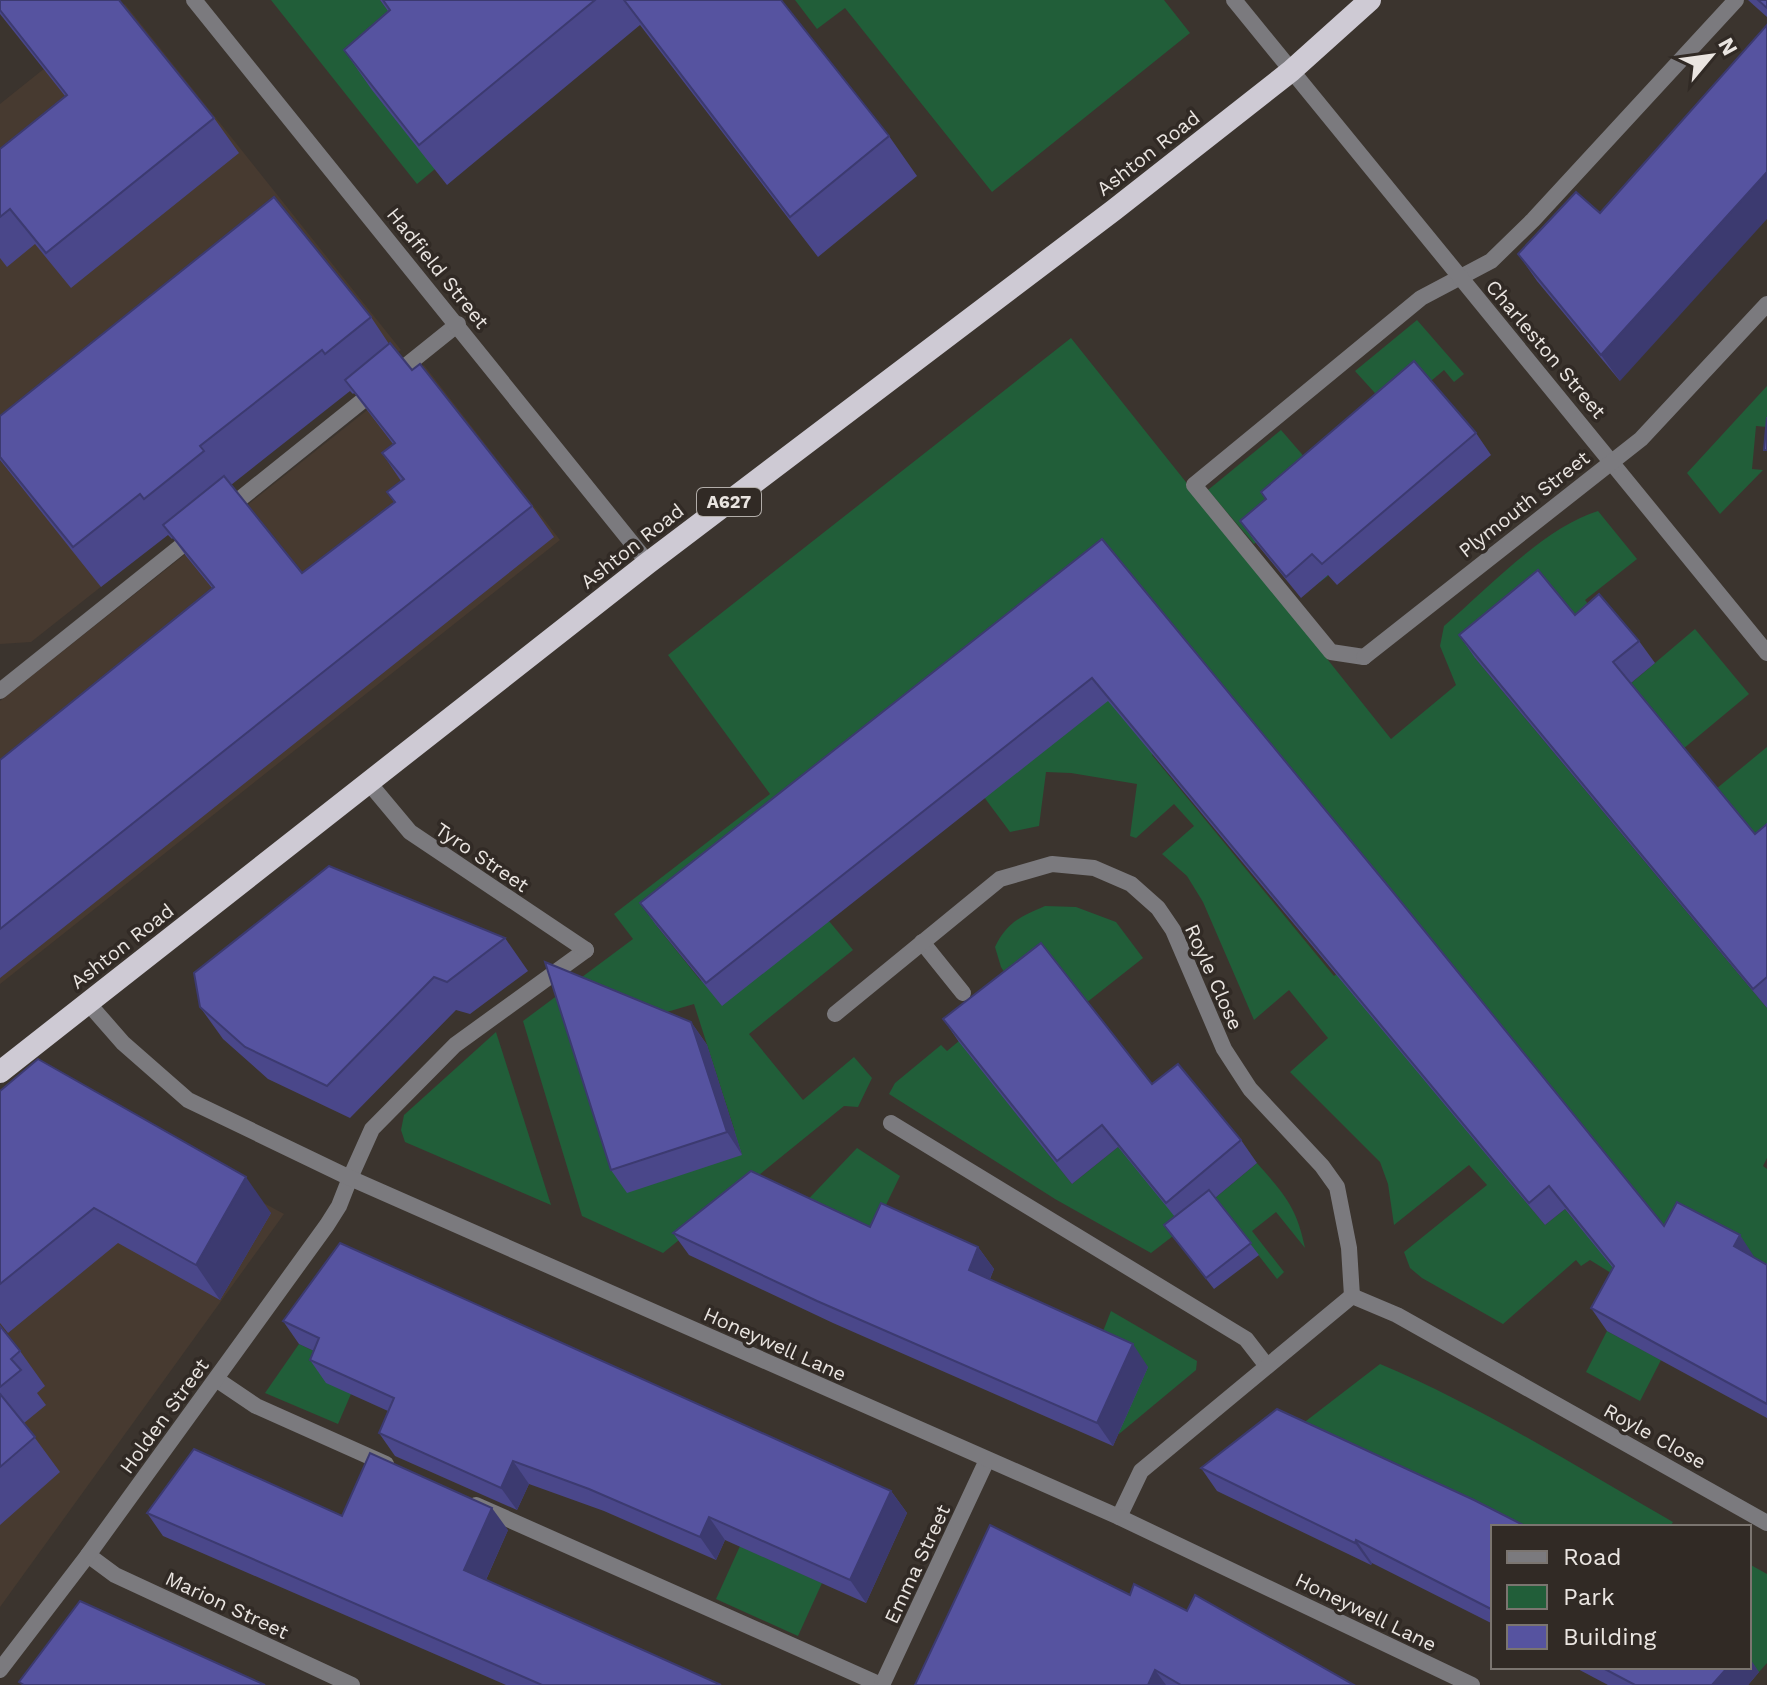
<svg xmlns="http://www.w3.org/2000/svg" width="1767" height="1685" viewBox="0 0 1767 1685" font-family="'Work Sans',sans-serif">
<rect width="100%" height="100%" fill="#3b342e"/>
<g fill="#473a30">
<polygon points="125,4 401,350 31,642 0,644 0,104"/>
<polygon points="424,365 560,540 0,984 0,701"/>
<polygon points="59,1093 284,1214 0,1607 0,1141"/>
</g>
<g fill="#215e39" fill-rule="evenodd">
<polygon points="271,0 380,0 419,50 435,169 417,184"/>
<polygon points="795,0 1164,0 1190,33 992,192 845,8 817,29"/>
<polygon points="1417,320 1464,374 1454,382 1444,370 1393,413 1355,371"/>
<path d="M 1071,338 L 1391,739 L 1456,685 L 1440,646 L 1444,626 C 1487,589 1545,527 1598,511 L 1637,559 L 1585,600 L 1605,626 L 1475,658 L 1767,1008 L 1767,1158 L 1763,1166 L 1767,1169 L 1767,1311 L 1632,1286 L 1590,1260 L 1581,1266 L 1576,1260 L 1503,1324 L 1422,1278 L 1410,1268 L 1404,1252 L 1487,1185 L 1469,1165 L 1394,1225 L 1388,1184 L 1380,1162 L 1290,1072 L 1328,1038 L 1289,990 L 1254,1020 L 1203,902 L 1187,876 L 1162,854 L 1194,826 L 1174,804 L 1136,838 L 1130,836 L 1137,784 L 1071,773 L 1046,772 L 1039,826 L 1010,832 L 984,797 L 656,925 L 701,981 L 738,951 L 829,921 L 853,950 L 749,1034 L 803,1100 L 854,1057 L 872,1078 L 858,1107 L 844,1106 L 663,1253 L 582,1216 L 523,1021 L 633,939 L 614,914 L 770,794 L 668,655 ZM 1175,735 L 1409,915 L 1334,976 L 1152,755 ZM 636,998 L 643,1019 L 694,1004 L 735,1132 L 572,1018 ZM 1432,1088 L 1642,1203 L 1593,1242 L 1565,1209 L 1545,1225 Z"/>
<polygon points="1767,386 1767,427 1756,426 1752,469 1763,470 1720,514 1687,473"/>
<polygon points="1281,430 1320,475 1276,514 1328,576 1320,582 1274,527 1254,544 1208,490"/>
<polygon points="1695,629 1749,694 1683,749 1629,685"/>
<polygon points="1767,747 1767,852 1716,789"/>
<path d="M 1045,906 L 1076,907 L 1116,922 L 1143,958 L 1086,1003 L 1019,995 L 1001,967 L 995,947 C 1007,922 1020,917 1045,906 Z"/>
<polygon points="496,1032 551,1205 405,1142 401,1130 404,1115"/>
<path d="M 959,1041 L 1072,1184 L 1118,1147 L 1215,1198 L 1257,1163 C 1284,1194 1297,1207 1305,1248 L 1276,1212 L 1252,1231 L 1284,1272 L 1277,1279 L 1217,1202 L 1151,1253 L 1055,1199 L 889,1094 L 895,1083 L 941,1045 L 947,1051 Z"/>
<polygon points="857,1148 900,1176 868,1242 798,1210"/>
<polygon points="1111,1311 1197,1361 1196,1370 1119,1434 1098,1344"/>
<polygon points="1607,1331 1661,1360 1640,1401 1586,1372"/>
<polygon points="299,1344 335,1361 351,1394 338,1424 265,1393"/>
<path d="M 1380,1364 C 1482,1407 1577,1467 1673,1522 L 1670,1527 L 1497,1527 L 1293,1431 Z"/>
<polygon points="740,1546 822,1583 798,1636 716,1599"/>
<polygon points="1749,1564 1767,1574 1767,1663 1759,1672 1749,1666"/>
</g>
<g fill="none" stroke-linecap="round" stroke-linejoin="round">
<g stroke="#7b7a7e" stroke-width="16">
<polyline points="225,511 458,324"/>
<polyline points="1364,657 1331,652 1194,485 1421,298 1491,261 1533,220 1736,0"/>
<polyline points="0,691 195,535"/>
<polyline points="891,1123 1246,1339 1267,1366"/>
<polyline points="350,1178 372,1129 455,1045 586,950"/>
<polyline points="216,1379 256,1406 386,1464"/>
<polyline points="476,1505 881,1685"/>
</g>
<g stroke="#7b7a7e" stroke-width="16">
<polyline points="194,0 648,563"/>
<polyline points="1234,0 1767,653"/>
<polyline points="1364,657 1641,439 1767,304"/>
<polyline points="369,783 410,832 586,950"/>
<polyline points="922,942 963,993"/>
<polyline points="835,1014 1000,879 1052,864 1094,868 1131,884 1158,908 1173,930 1224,1049 1250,1089 1322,1166 1337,1187 1349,1248 1352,1296"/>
<polyline points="1119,1517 1141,1471 1352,1296 1397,1315 1767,1523"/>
<polyline points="88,1555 115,1575 352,1685"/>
<polyline points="0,1670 88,1555 327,1225 339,1206 350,1178"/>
<polyline points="882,1685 987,1460"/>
</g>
<polyline stroke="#7b7a7e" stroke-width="16" points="88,1003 123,1043 188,1100 350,1178 1119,1517 1472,1685"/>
<polyline stroke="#cecad4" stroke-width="22" points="0,1072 648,563 1114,210 1291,71 1370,0"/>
</g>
<g fill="#4a478a" fill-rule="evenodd">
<polygon points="0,0 214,118 239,153 71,288 35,244 7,267 0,258 0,149 65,96 0,14"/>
<polygon points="380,0 781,0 889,136 917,176 818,257 640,25 447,185 372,90 344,50 388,11"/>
<polygon points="1748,0 1767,0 1767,17"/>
<polygon points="1600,213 1620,381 1537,281 1518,254"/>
<path d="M 371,317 L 389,344 L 532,506 L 554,537 L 0,978 L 0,760 L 212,588 L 186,556 L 173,538 L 172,539 L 168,535 L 101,587 L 0,460 L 0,416 ZM 350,391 L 353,394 L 354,393 L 393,444 L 382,453 L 401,481 L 387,492 L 394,502 L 302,573 L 231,485 Z"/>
<polygon points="1476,433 1491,455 1337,585 1328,575 1301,598 1256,543 1240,521 1266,499 1261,492"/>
<polygon points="1102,539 1664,1226 1755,1258 1767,1265 1767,1418 1607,1331 1591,1308 1613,1268 1565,1209 1545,1225 1108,701 722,1006 656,925 640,903"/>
<polygon points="1575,615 1639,641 1655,663 1631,683 1755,834 1767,824 1767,1008 1475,658 1459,635"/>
<polygon points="505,938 528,971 470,1014 456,1010 350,1118 268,1079 223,1039 200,1007"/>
<polygon points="943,1019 1152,1084 1241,1140 1257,1163 1215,1198 1259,1255 1214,1289 1164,1225 1175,1217 1118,1147 1072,1184 959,1042"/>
<polygon points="691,1022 707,1045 742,1155 627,1193 611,1170"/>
<polygon points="0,1091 271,1213 220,1300 118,1243 8,1333 0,1323"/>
<polygon points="870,1227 978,1247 994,1269 990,1279 1148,1367 1113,1446 833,1323 689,1255 673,1233"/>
<polygon points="283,1321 891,1491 907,1513 866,1603 725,1540 716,1560 604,1511 529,1484 517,1510 395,1456 379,1433 388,1411 326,1383 310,1360 314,1351 299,1344"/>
<polygon points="0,1326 20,1351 45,1386 37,1393 46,1405 24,1423 60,1472 0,1525"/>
<polygon points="1201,1468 1493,1527 1493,1624 1372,1563 1371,1565 1217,1491"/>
<polygon points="147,1513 342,1516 508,1530 486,1580 721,1685 506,1685 163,1536"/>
<polygon points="1130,1595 1187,1611 1354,1685 915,1685"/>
<polygon points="1574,1667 1749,1667 1759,1672 1748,1685 1608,1685"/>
</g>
<g fill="#3c3a70">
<polygon points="1767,172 1767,219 1620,381 1601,355"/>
<polygon points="691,1022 707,1045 742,1155 727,1132"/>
<polygon points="246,1177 271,1213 220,1300 196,1265"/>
<polygon points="1740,1235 1755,1258 1734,1246"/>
<polygon points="978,1247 994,1269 984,1292 969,1270"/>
<polygon points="1133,1344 1148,1367 1113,1446 1097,1423"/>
<polygon points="513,1461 529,1484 517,1510 501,1488"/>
<polygon points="891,1491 907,1513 866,1603 850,1580"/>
<polygon points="492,1508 508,1530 480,1593 464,1570"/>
<polygon points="709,1517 725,1540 716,1560 700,1537"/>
<polygon points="1356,1540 1372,1563 1371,1565 1355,1543"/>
<polygon points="1749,1657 1759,1672 1748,1685 1712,1685 1728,1667 1749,1667"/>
<polygon points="1155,1670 1166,1685 1148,1685"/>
</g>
<g fill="#5653a0" stroke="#3c3a70" stroke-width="2">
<polygon points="0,0 119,0 214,118 46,253 10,209 0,217 0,149 67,95 0,10"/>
<polygon points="383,0 595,0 419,145 344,50 390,10"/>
<polygon points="624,0 781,0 889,136 790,217"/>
<polygon points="1758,0 1767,0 1767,8"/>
<polygon points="1767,25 1767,172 1601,355 1518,254 1576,192 1600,213"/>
<polygon points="274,197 371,317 325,354 322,350 200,446 204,451 144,499 140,494 73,547 0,457 0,416"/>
<polygon points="390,343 412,370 420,364 532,506 0,929 0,760 214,587 163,525 224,476 302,573 395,502 387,492 404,479 382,453 395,443 345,380"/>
<polygon points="1414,361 1476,433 1322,564 1312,554 1286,577 1240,521 1266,499 1261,492"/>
<polygon points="1767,417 1767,450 1764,450"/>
<polygon points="1102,539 1393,892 1664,1226 1677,1202 1740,1235 1734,1246 1767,1265 1767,1404 1591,1308 1614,1266 1549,1186 1529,1203 1092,678 706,983 640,903"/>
<polygon points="1538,570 1575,615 1599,594 1639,641 1613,662 1755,834 1767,824 1767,977 1753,989 1459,635"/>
<polygon points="329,866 505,938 447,982 434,977 327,1086 245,1047 200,1007 194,973"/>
<polygon points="1041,943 1152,1084 1178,1064 1241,1140 1166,1203 1102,1125 1057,1161 943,1019"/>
<polygon points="545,962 691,1022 727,1132 611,1170"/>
<polygon points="38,1059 246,1177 196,1265 94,1208 0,1284 0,1091"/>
<polygon points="751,1171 870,1227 881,1203 978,1247 969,1270 1133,1344 1097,1423 817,1301 673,1233"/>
<polygon points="1209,1190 1251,1243 1206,1278 1164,1225"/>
<polygon points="340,1243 891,1491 850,1580 709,1517 700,1537 589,1489 513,1461 501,1488 379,1433 394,1398 310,1360 319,1338 283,1321"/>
<polygon points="0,1326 20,1351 11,1359 21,1370 0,1387"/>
<polygon points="0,1394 35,1437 0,1467"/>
<polygon points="1277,1409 1474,1500 1527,1527 1493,1527 1493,1610 1356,1540 1355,1543 1201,1468"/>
<polygon points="194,1449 342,1516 370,1453 492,1508 464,1570 721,1685 542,1685 147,1513"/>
<polygon points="990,1525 1130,1595 1134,1584 1187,1611 1195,1595 1354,1685 1181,1685 1155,1670 1148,1685 915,1685"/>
<polygon points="80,1601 265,1685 24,1685 19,1682"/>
<polygon points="1601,1667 1728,1667 1712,1685 1635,1685"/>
</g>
<g text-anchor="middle" stroke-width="7" stroke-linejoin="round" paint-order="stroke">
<rect fill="#312a25" stroke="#b2ada9" stroke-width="2" x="697" y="488" width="64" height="28" rx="6"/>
<g font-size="18" font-weight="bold" fill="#eae5e1">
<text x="729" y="508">A627</text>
</g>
<g font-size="20" fill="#eae5e1" stroke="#312a25">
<text transform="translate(1148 153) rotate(-38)" y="7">Ashton Road</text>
<text transform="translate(438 268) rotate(51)" y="7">Hadfield Street</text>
<text transform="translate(1546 349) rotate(50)" y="7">Charleston Street</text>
<text transform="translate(1524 504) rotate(-38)" y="7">Plymouth Street</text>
<text transform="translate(632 546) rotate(-38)" y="7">Ashton Road</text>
<text transform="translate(482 857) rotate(34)" y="7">Tyro Street</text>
<text transform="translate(122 946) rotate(-38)" y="7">Ashton Road</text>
<text transform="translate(1214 977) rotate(66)" y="7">Royle Close</text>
<text transform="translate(775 1344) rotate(24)" y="7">Honeywell Lane</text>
<text transform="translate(164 1416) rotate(-54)" y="7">Holden Street</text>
<text transform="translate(1655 1436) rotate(29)" y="7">Royle Close</text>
<text transform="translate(917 1564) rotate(-65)" y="7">Emma Street</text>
<text transform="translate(227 1605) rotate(25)" y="7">Marion Street</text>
<text transform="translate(1366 1612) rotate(26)" y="7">Honeywell Lane</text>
</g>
</g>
<rect x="1491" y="1525" width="260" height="144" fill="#312a25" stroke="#7b7570" stroke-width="2"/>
<rect x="1507" y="1551" width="40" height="12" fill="#7b7a7e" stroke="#7b7570" stroke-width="2"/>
<text x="1563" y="1565" font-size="24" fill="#eae5e1">Road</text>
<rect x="1507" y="1585" width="40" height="24" fill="#215e39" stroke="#7b7570" stroke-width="2"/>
<text x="1563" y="1605" font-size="24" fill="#eae5e1">Park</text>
<rect x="1507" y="1625" width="40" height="24" fill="#5653a0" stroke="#7b7570" stroke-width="2"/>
<text x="1563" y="1645" font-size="24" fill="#eae5e1">Building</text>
<g transform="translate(1711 56) rotate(61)" stroke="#312a25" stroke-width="6" paint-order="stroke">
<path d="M0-6L14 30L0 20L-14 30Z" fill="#eae5e1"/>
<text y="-12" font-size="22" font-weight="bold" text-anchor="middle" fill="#eae5e1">N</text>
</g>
</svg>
